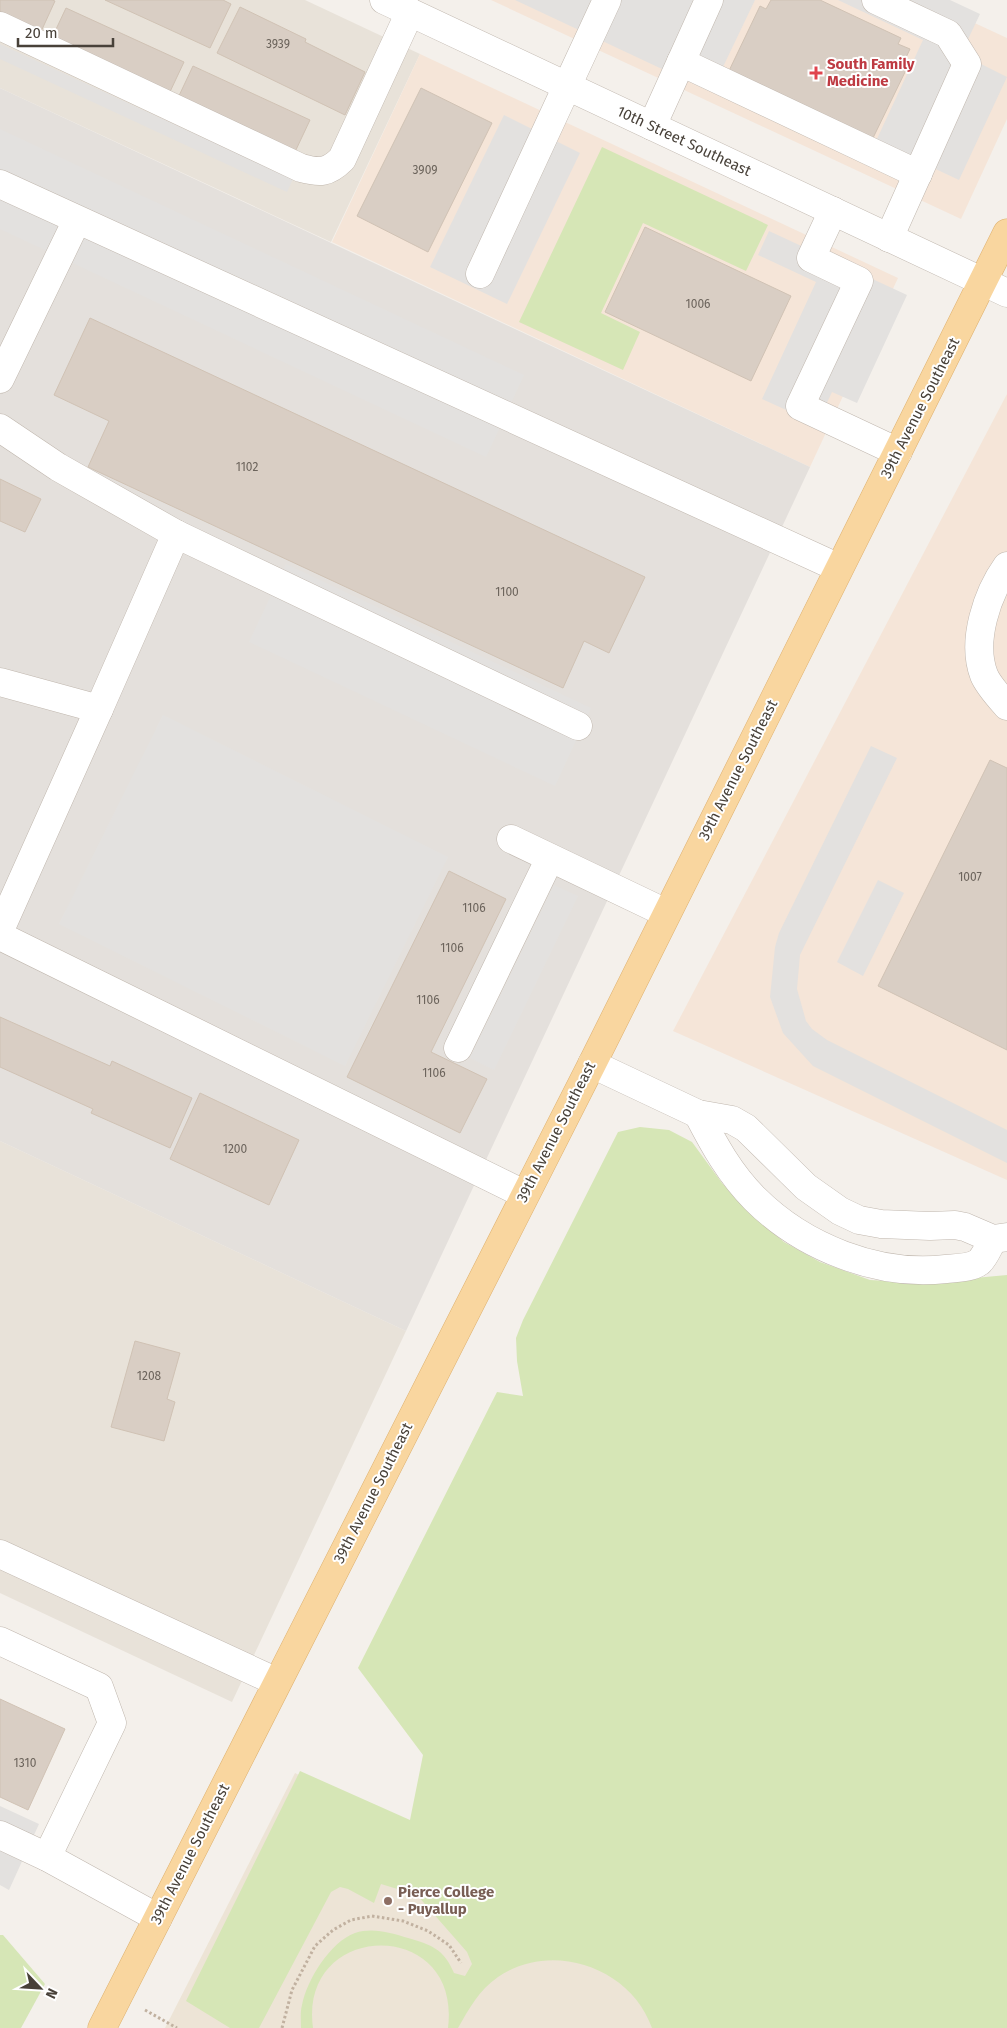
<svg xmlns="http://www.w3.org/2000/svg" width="1007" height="2028" viewBox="0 0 1007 2028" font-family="'Fira Sans',sans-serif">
<rect width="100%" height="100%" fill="#f4f0eb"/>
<g fill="#e8e2d9">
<polygon points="0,0 305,0 420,54 331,242 0,88"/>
<polygon points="0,1141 406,1331 232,1702 0,1593"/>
</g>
<g fill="#f5e5d8">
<polygon points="491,0 925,0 1007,38 1007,119 961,219"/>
<polygon points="420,54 898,278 810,467 332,242"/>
<polygon points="1007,394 1007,1180 673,1031"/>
</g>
<polygon fill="#e4e0dc" points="0,88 810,467 406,1331 0,1141"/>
<polygon fill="#ede4d6" points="295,1773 795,2028 165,2028"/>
<g fill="#d6e6b6">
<polygon points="602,147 768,225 746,271 643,223 601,313 640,332 623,370 519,322"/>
<path d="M 640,1127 L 669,1130 L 692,1142 L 722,1183 L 750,1213 L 784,1242 L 820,1262 L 870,1280 L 921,1283 L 1007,1275 L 1007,2028 L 652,2028 C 631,1967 551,1940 498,1977 C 479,1990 469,2009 458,2028 L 448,2028 C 462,1916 298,1920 313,2028 L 301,2028 C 301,2021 300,2012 302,2005 C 307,1980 330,1942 355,1933 C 373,1927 391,1933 408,1938 C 432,1945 444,1949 454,1973 L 465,1976 L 472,1964 L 467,1952 L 417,1895 L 381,1884 L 374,1903 L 348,1889 L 340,1887 L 331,1892 L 259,2028 L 230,2028 L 186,2001 L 300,1771 L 410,1820 L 423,1755 L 358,1668 L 497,1392 L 523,1396 L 517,1361 L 516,1338 L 523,1320 L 618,1132 Z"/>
<polygon points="0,1935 3,1935 45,1984 21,2028 0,2028"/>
</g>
<g fill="#e3e1df">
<polygon points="515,0 755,0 711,92"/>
<polygon points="838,0 950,0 980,14 961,54 1007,77 959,180 876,141 923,40"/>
<polygon points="0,44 293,179 287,192 0,59"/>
<polygon points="504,115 580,153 507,304 430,267"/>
<polygon points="0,129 524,375 486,457 0,229"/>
<polygon points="769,231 907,295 857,403 832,392 817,424 762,399 816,282 758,255"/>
<polygon points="286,564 591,708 555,786 249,642"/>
<polygon points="163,715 448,857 345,1066 59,924"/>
<polygon points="871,746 897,758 800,955 797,989 806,1021 812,1029 827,1040 1007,1130 1007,1163 813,1066 783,1033 770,997 775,947 779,933"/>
<polygon points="878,880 904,893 863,976 837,962"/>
<polygon points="554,885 578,896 494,1070 470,1058"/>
<polygon points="0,1806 39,1824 9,1890 0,1885"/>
</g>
<g fill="#d9cec4" stroke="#d0c2b4">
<polygon points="0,0 52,0 55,1 39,36 0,18"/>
<polygon points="105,0 223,0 231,4 210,48"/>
<polygon points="771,0 820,0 901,38 898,44 910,49 902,66 907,68 872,140 726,77 760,6 766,9"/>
<polygon points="240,7 306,39 305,42 365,72 345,115 217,53"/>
<polygon points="66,8 184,62 168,96 50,42"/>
<polygon points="193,66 310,120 294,154 177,100"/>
<polygon points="421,88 492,123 428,252 357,216"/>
<polygon points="645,227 791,296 751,381 605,312"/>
<polygon points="90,318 645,577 609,653 584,641 563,688 88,467 109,421 54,395"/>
<polygon points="0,479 41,499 25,532 0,521"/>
<polygon points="990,760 1007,768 1007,1050 878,986"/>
<polygon points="449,871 506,899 431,1052 487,1079 460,1133 347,1077"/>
<polygon points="0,1017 110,1066 112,1061 192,1098 170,1148 91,1113 93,1109 0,1067"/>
<polygon points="200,1093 299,1140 269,1205 170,1159"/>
<polygon points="135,1341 180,1353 167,1399 175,1402 164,1441 111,1427"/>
<polygon points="0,1699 65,1729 28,1810 0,1797"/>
</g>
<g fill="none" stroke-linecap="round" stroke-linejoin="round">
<g stroke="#c0b7ae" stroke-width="29">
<g id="minor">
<polyline points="384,0 1007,293"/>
<polyline points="876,0 948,34 967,64 889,238"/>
<path d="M 0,26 L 301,168 C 320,173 328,173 342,159 L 410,12"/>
<polyline points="681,62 918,174"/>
<polyline points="652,126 709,0"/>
<polyline points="0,184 839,568"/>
<polyline points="833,211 811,258 859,281 800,406 898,452"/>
<polyline points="480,274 607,0"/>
<polyline points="0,379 77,220"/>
<polyline points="0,428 58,467 176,534"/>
<path d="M 1007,566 C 987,594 971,641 984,675 C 988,685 1000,698 1007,706"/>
<polyline points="0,682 99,709 176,534 578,726"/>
<polyline points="511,839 666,913"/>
<polyline points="0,930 99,709"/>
<polyline points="0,936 524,1194"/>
<polyline points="458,1048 550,858"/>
<polyline points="592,1064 698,1114 732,1120 746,1128 806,1187 840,1211 859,1220 881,1224 930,1226 955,1225 965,1227 993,1239 1007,1237"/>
<path d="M 698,1114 C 714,1145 730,1174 755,1199 C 803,1247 878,1277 946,1269 C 956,1268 971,1268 979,1262 C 985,1257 989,1246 993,1239"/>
<polyline points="0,1554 277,1682"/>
<polyline points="0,1641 99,1687 112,1723 47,1857"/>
<polyline points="0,1835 47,1857 158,1918"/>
</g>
</g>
<g stroke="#deb16f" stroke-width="29">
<polyline id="major" points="102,2028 592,1064 1007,233"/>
</g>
<g stroke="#c1b1a0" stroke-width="3" stroke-dasharray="2.5 2.5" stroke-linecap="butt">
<polyline points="145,2010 177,2028"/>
<polyline points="282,2028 292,1990 315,1946 333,1930 351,1920 372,1916 403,1921 428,1931 449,1945 461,1963"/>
</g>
<use href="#minor" stroke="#fff" stroke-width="28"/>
<use href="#major" stroke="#f9d69f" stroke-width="28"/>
</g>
<path fill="#e0444e" stroke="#fff" stroke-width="2" d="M813.5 65.5h5v5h5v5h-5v5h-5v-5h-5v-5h5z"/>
<circle fill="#8d6e63" stroke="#fff" stroke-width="2" cx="388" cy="1901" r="5"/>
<g text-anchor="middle" stroke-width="4" stroke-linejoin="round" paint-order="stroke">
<g font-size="12" fill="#6c645c">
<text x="278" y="48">3939</text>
<text x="425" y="174">3909</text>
<text x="698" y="308">1006</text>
<text x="247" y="471">1102</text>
<text x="507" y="596">1100</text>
<text x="970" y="881">1007</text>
<text x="474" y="912">1106</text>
<text x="452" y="952">1106</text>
<text x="428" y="1004">1106</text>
<text x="434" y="1077">1106</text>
<text x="235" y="1153">1200</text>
<text x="149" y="1380">1208</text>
<text x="25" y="1767">1310</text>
</g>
<g font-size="15" font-weight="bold" fill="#be3a42" stroke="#fff" text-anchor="start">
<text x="827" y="69">South Family<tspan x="827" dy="17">Medicine</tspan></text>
</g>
<g font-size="15" fill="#484139" stroke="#fff">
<text transform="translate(684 141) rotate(25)" y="5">10th Street Southeast</text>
<text transform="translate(920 408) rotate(-63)" y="5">39th Avenue Southeast</text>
<text transform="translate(738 770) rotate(-63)" y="5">39th Avenue Southeast</text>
<text transform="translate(556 1132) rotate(-63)" y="5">39th Avenue Southeast</text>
<text transform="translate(373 1493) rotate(-63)" y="5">39th Avenue Southeast</text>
<text transform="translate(190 1854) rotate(-63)" y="5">39th Avenue Southeast</text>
</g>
<g font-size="15" font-weight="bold" fill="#785e54" stroke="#fff" text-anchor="start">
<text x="398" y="1897">Pierce College<tspan x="398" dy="17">- Puyallup</tspan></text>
</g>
</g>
<g transform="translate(40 1988) rotate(115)" stroke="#ffffff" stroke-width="4" paint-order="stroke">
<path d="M0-4L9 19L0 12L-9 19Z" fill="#484139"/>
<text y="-8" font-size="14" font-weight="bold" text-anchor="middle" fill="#484139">N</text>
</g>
<path d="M18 38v8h95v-8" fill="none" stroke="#484139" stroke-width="2.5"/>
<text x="25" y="38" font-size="15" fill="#484139" stroke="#ffffff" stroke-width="4" paint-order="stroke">20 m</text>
</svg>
